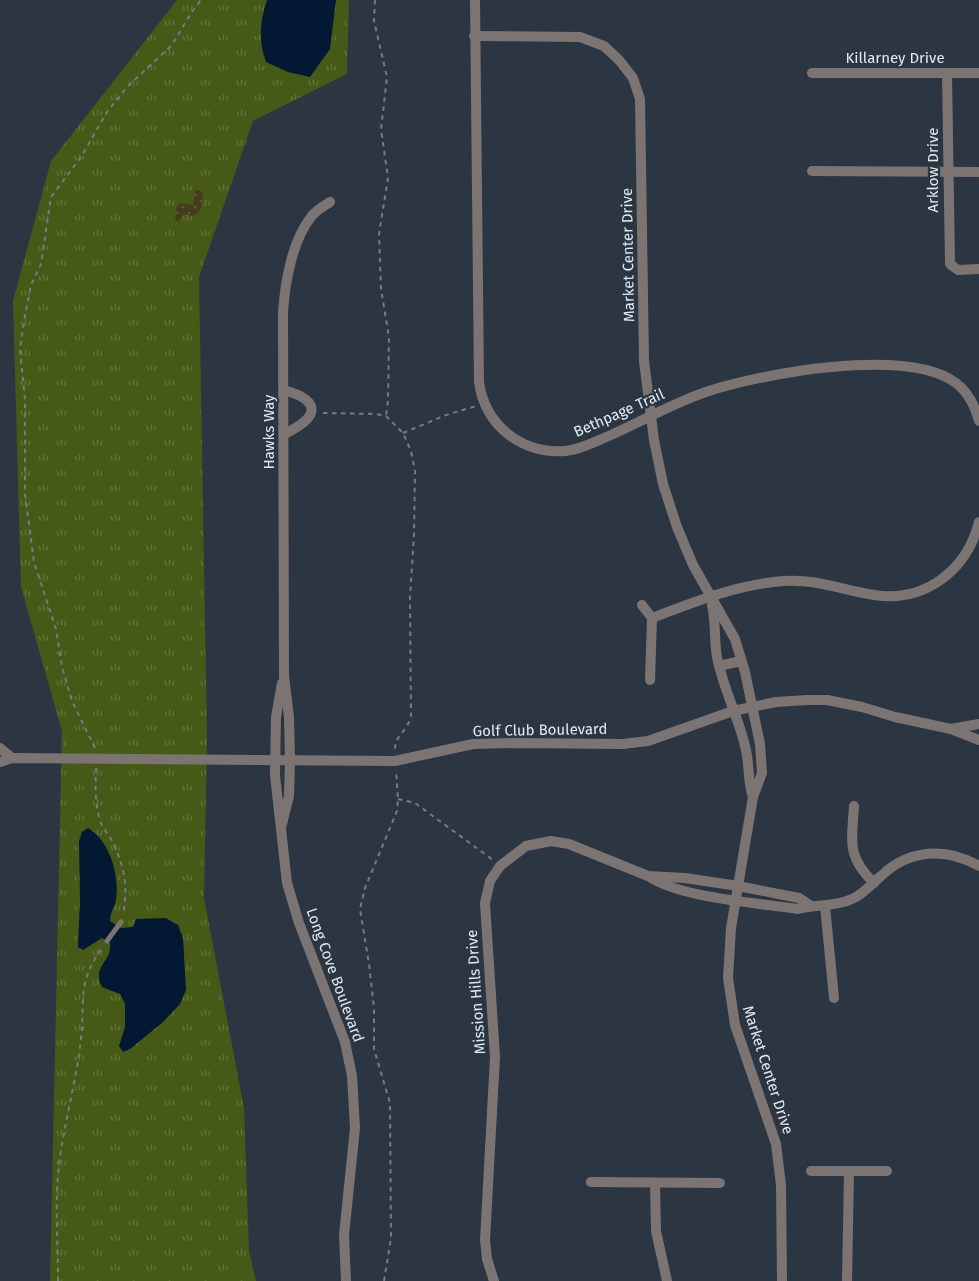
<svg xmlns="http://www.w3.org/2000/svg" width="979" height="1281" viewBox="0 0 979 1281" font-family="'Fira Sans',sans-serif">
<defs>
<pattern id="grass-tufts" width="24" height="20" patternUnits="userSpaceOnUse" patternTransform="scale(1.5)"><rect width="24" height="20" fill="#475916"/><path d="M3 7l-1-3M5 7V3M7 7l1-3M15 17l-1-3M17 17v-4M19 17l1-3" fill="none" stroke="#617138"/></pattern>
<pattern id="sand-dots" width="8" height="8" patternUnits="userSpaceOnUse" patternTransform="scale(1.5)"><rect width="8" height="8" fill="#453c1c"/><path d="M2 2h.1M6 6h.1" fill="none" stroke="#60583d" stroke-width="1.8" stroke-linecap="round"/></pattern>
</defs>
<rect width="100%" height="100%" fill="#2c3642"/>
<polygon fill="url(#grass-tufts)" points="177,0 349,0 347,74 253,121 199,277 207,737 204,898 244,1108 249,1251 256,1281 50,1281 62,731 21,587 13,301 51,161"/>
<path fill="url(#sand-dots)" d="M 198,190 L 202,192 C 203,202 203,212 192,216 L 184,214 L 178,222 L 175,219 L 177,206 L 179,203 L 193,205 L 195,191 Z"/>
<g fill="#021833">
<path d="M 267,0 L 336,0 L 330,49 L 310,77 L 288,72 L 266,62 C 258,40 260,21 267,0 Z"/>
<path d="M 88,828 C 109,840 120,875 116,899 C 115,907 110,913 110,921 L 121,928 L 133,927 L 136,919 L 166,918 L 178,925 L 183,938 L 186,990 L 180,1004 L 163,1022 L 130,1049 L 123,1052 L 119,1046 L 125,1027 L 125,1004 L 120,994 L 102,987 C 91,965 113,962 110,943 L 102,938 L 83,950 L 78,947 L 80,900 L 79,841 L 82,832 Z"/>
</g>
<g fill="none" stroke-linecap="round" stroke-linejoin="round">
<g stroke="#737b86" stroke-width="2" stroke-dasharray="4.5 4.5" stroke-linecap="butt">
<polyline points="375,0 374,21 387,77 381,129 388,178 379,234 381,289 389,337 388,401 386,416"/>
<path d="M 323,413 L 376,414 L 386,416 L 403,433 L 411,451 L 415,471 L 414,535 L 410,598 L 411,715 C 409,730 395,735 395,749"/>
<polyline points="403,433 446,415 476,406"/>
<polyline points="95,748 72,701 62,667 56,629 34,562 25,494 25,400 20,350 24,321 31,285 41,264 51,197 81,157 107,112 127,87 172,45 191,13 201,0"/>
<path d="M 96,768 C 95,786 95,807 101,823 C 104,830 110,836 113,843 C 125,867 128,889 123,915"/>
<polyline points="398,799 415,803 493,860"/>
<path d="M 58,1281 C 58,1246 55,1210 58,1175 C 62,1129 76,1085 81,1039 C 85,1000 77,983 102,948"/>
<polyline points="384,1281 391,1238 390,1103 374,1049 374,1008 369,964 360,909 365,888 397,811 398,799 396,770"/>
</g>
<polyline stroke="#7c7472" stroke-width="5" points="107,941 121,922"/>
<g stroke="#7c7472" stroke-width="10">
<path d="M 475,0 L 479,382 C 485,426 522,454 565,451 C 579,450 592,443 604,438 C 637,424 669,405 703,393 C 758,374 906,346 956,383 C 968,392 975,406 979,421"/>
<polyline points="474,36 580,37 604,46 619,60 633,78 640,99 644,361 654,440 663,484 677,527 693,565 735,639 745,672 760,744 762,773 753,797 731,928 728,978 735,1025 776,1144 781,1185 782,1281"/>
<polyline points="812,73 979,73"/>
<polyline points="947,73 950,264 958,270 979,269"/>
<polyline points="812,171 979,172"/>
<path d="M 284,390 C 290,392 297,394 302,397 C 327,412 297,428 284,434"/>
<polyline points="642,605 652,618"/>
<path d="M 712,605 C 716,623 714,640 717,657 C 723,688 738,716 745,746 C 750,763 747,781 753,797"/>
<polyline points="719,666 741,661"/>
<path d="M 650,680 L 652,618 C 694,602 739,584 784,581 C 819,579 841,590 874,595 C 925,603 967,570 979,522"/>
<polyline points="282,683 276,717 275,775 287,883 299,923 345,1042 352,1076 355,1128 344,1235 346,1281"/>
<polyline points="951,729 979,724"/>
<polyline points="0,748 12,758"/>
<polyline points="0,762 12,758 395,761 473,744 515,743 623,744 648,741 733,711 776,702 807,700 827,700 862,707 895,717 951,729 979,740"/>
<path d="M 854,806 C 852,841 846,856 874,883"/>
<path d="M 282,824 L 289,796 L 290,761 L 289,717 L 284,676 L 283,312 C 285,283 292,241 311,217 C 315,211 324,206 330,202"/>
<path d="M 648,876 C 680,898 758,903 798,909 C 816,904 835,907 852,899 C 864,894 871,884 881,876 C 909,849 946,847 979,866"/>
<polyline points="825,906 834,998"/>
<polyline points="811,1171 887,1171"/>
<polyline points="591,1182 720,1183"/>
<polyline points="655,1183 656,1231 667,1281"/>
<polyline points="494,1281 487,1259 485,1240 495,1057 485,903 490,881 500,866 526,846 551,841 569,844 648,876 685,878 738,886 799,898 811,906"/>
<polyline points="847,1281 849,1171"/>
</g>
</g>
<g text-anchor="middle" stroke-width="4.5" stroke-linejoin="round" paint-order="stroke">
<g font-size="15" fill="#e3e9f1" stroke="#2c3642">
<text x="895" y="63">Killarney Drive</text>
<text transform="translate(933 170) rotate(-90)" y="5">Arklow Drive</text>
<text transform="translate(628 255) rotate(-91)" y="5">Market Center Drive</text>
<text transform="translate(619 413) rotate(-24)" y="5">Bethpage Trail</text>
<text transform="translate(269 432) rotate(-90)" y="5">Hawks Way</text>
<text transform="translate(540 730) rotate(-1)" y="5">Golf Club Boulevard</text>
<text transform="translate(335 975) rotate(70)" y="5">Long Cove Boulevard</text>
<text transform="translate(476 992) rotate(-94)" y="5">Mission Hills Drive</text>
<text transform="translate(768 1070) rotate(72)" y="5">Market Center Drive</text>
</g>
</g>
</svg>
